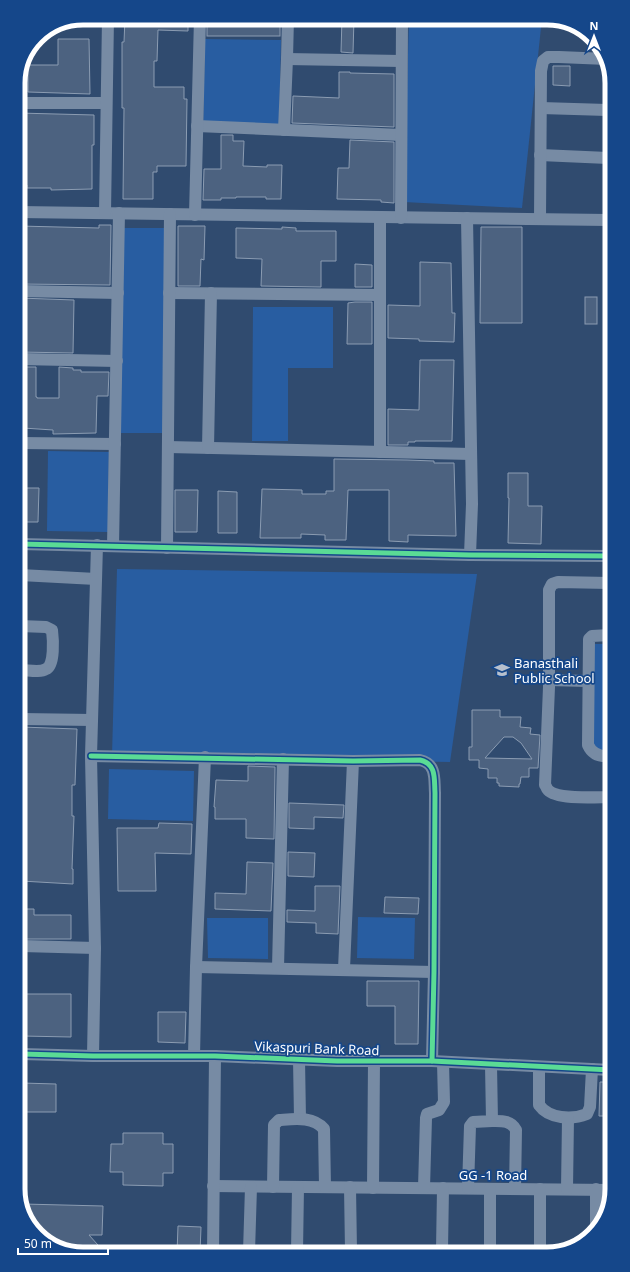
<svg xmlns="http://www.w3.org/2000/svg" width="630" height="1272" viewBox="0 0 630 1272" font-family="'Noto Sans',sans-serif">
<rect width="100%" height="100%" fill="#304b6f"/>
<g fill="#285da1">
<polygon points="409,18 542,18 522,208 404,202"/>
<polygon points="205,39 281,40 279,129 203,127"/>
<rect x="117" y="228" width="48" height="205"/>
<polygon points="253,307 333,307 333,368 288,368 288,441 252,441"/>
<polygon points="48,451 109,452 108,532 47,531"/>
<polygon points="117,569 477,574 450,762 112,756"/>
<rect x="590" y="644" width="20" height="108"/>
<polygon points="109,769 194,771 193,821 108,819"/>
<polygon points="358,917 415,918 414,959 357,958"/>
<polygon points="207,918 268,918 268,959 208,958"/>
</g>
<g fill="#4c6280" stroke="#8b9cb2" fill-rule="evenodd">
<polygon points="125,18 188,18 188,31 158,30 157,61 154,61 154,87 184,87 184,99 187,99 186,166 157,166 157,172 153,172 153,199 123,199 124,108 122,108 122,42 124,42"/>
<rect x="207" y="18" width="73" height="18"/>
<polygon points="342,18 354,18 353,53 341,52"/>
<polygon points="58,39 89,39 90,94 28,92 28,65 58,65"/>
<polygon points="553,66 570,66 570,86 553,85"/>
<polygon points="339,72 350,72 350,73 394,74 394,127 292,123 293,96 339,98"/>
<polygon points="18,113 94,115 94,145 92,145 92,189 51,190 51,188 27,188 27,185 19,185"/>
<polygon points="221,135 233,135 233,141 244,141 243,166 267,167 267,165 282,165 281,199 266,199 266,197 236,197 236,198 221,198 221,200 203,200 204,169 221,169"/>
<polygon points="350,140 394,142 394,203 381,202 381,200 337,199 338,168 349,168"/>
<polygon points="99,225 111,225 110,285 19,284 19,226 99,228"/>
<polygon points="178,226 205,226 204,260 201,259 200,286 178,286"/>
<polygon points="282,227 296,228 296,231 336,231 336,261 321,261 321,287 261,286 262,259 236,258 236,228 282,229"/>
<polygon points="481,227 522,227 522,323 480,323"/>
<polygon points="420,262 451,263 452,313 455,313 454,342 419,341 419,339 388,338 388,305 420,306"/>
<polygon points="355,264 372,265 372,287 355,287"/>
<rect x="585" y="297" width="12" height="27"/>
<polygon points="19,298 74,300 73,353 19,352"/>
<polygon points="355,302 372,302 372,344 347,344 348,303"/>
<polygon points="420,360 454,360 452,441 415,441 415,442 408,442 408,445 388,445 388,409 419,410"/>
<polygon points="19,367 36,367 36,397 37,397 37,398 59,398 59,367 73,368 73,370 81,370 81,372 109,372 108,396 97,396 96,433 53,434 53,430 23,428 23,427 20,427"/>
<polygon points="334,459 407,460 434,461 434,463 454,463 456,536 408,535 408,542 389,541 389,490 348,490 346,540 325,540 325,535 301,534 301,538 260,538 262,489 302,490 302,494 326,494 326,491 334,491"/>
<polygon points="508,473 528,473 528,506 542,506 541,544 508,543 509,498 508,498"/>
<polygon points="20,488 39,488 38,522 23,522 23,520 20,520"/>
<polygon points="175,490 198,490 197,532 175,532"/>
<polygon points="218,491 237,492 237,533 218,533"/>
<path d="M 472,710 L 500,710 L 500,717 L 521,717 L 520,727 L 531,728 L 530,734 L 540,735 L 538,768 L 529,768 L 529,777 L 521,777 L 520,784 L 519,784 L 519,787 L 499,786 L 499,783 L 497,783 L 497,778 L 488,778 L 488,769 L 479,768 L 479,760 L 469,760 L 469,747 L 472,747 ZM 504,737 L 513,737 L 521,743 L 532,759 L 485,758 Z"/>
<polygon points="21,727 77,729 75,785 72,785 72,816 74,816 72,869 73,869 73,884 21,881"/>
<polygon points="248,766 275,767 274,839 246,838 246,819 215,819 215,807 214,807 216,780 248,781"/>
<polygon points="289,803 344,805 343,818 314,817 314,829 289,828"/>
<polygon points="159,823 192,824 191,854 155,853 156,891 118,891 117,828 158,828"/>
<polygon points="288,852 315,853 314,877 288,876"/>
<polygon points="247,862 273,863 271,911 215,909 215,893 246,894"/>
<polygon points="315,886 340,886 338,934 316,933 316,923 287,922 287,910 315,911"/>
<polygon points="385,897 419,898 418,914 384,913"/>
<polygon points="22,909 34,909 34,915 71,915 71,939 22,939"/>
<polygon points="367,981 419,981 418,1044 395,1044 395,1006 367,1006"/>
<polygon points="22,994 71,994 71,1037 22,1036"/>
<polygon points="158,1012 186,1012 185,1043 158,1042"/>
<polygon points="600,1082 612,1082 612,1116 599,1116"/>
<polygon points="22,1083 56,1084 56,1112 22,1112"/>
<polygon points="123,1133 163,1133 163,1144 173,1144 173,1173 163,1173 163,1186 123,1185 123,1172 110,1172 111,1144 123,1144"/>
<polygon points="23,1204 103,1206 102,1235 89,1235 106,1254 79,1254 47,1243 23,1214"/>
<polygon points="178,1226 201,1227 200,1253 177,1253"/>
</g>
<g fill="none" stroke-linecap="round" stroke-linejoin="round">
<g stroke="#778ba4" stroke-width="12">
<polyline points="287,59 401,61"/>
<polyline points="18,93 18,78"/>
<polyline points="18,103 106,103"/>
<polyline points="541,108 607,110"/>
<polyline points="197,126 401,135"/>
<polyline points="284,130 287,59 288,18"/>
<polyline points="540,155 608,158"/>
<polyline points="19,212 608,220"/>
<polyline points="105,213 108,18"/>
<polyline points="195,215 200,18"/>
<polyline points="401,218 402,18"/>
<polyline points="467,218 472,504 470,555"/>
<polyline points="540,219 541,71 543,61 548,57 559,57 607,59"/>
<polyline points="19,291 118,293"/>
<polyline points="169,293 380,295"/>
<polyline points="19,359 117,361"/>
<polyline points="20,443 115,444"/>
<polyline points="168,447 471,454"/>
<polyline points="208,448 211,293"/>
<polyline points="380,452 380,217"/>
<polyline points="20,544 470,555 609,556"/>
<polyline points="113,546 119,213"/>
<polyline points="167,548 170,214"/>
<polyline points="20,575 96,579"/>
<path d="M 609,583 L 558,582 L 552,584 L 549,590 L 549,687 L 545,785 C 546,785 547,790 548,790 C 557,800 597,797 610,797"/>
<path d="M 20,626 L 46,627 L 52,630 C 53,638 55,666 46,669 C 40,673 28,670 21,670"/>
<path d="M 610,635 L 592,636 L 589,639 L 588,745 C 592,754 600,757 610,756"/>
<polyline points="549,680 588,681"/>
<polyline points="21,719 92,720"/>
<path d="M 91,756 L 353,761 L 420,760 C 437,764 434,779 435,793 L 434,972 L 432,1061"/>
<polyline points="22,946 95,948"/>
<polyline points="196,967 434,972"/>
<polyline points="278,968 283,759"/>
<polyline points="344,969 353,761"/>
<polyline points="22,1054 93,1056 215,1056 337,1061 432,1061 611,1070"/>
<polyline points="93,1056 95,948 91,756 97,545"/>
<polyline points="194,1056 196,967 205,757"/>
<polyline points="299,1059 300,1119"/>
<path d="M 539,1067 L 539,1105 C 549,1119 572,1120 587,1114 L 590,1107 L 592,1069"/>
<path d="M 492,1121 C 501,1121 511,1120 516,1130 L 515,1189"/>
<polyline points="213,1186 612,1190"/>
<path d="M 273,1187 L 274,1125 L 279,1120 C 294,1119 313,1116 324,1129 L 325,1187"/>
<polyline points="350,1187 351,1251"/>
<polyline points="373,1188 374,1061"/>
<polyline points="424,1188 426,1118 427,1114 439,1110 444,1102 443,1062"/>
<polyline points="468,1188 470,1126 473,1122 492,1121 491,1065"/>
<polyline points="540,1189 540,1249"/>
<polyline points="567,1189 568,1118"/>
<polyline points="596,1230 596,1189"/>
<polyline points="442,1250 443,1188"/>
<polyline points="490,1250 490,1189"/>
<polyline points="249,1252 251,1187"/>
<polyline points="297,1252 298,1187"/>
<polyline points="213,1253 215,1056"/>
</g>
<g stroke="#15478a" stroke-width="8">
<g id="cycleway">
<polyline points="20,544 470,555 609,556"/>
<path d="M 91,756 L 353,761 L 420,760 C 437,764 434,779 435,793 L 434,972 L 432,1061"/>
<polyline points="22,1054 93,1056 215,1056 337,1061 432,1061 611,1070"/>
</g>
</g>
<use href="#cycleway" stroke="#5adb95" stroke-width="5"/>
</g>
<defs>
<g id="school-bare" transform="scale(1.2)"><path d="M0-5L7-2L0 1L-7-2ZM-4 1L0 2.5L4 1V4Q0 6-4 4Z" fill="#b7c0cd" stroke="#15478a" stroke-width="2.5" paint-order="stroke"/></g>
</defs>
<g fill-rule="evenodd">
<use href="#school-bare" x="502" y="670"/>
</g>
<g text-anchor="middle" stroke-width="3.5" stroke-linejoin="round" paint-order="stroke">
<g font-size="13" fill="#fff" stroke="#15478a" text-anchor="start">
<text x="514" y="668">Banasthali<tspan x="514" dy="15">Public School</tspan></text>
</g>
<g font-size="13" fill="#fff" stroke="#15478a">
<text transform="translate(317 1048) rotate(2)" y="5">Vikaspuri Bank Road</text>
<text x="493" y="1180">GG -1 Road</text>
</g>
</g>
<path d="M0 0H630V1272H0ZM83 25H547A58 58 0 0 1 605 83V1189A58 58 0 0 1 547 1247H83A58 58 0 0 1 25 1189V83A58 58 0 0 1 83 25Z" fill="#15478a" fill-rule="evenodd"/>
<path fill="none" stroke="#fff" stroke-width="5" d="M83 25H547A58 58 0 0 1 605 83V1189A58 58 0 0 1 547 1247H83A58 58 0 0 1 25 1189V83A58 58 0 0 1 83 25Z"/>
<g transform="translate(594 36)" stroke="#15478a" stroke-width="3" paint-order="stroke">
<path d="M0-3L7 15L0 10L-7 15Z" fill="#ffffff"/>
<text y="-6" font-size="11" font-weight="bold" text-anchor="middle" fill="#ffffff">N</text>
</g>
<path d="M18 1248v6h90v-6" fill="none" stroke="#ffffff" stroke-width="2"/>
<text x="24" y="1248" font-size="12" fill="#ffffff" stroke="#15478a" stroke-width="3" paint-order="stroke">50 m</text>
</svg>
